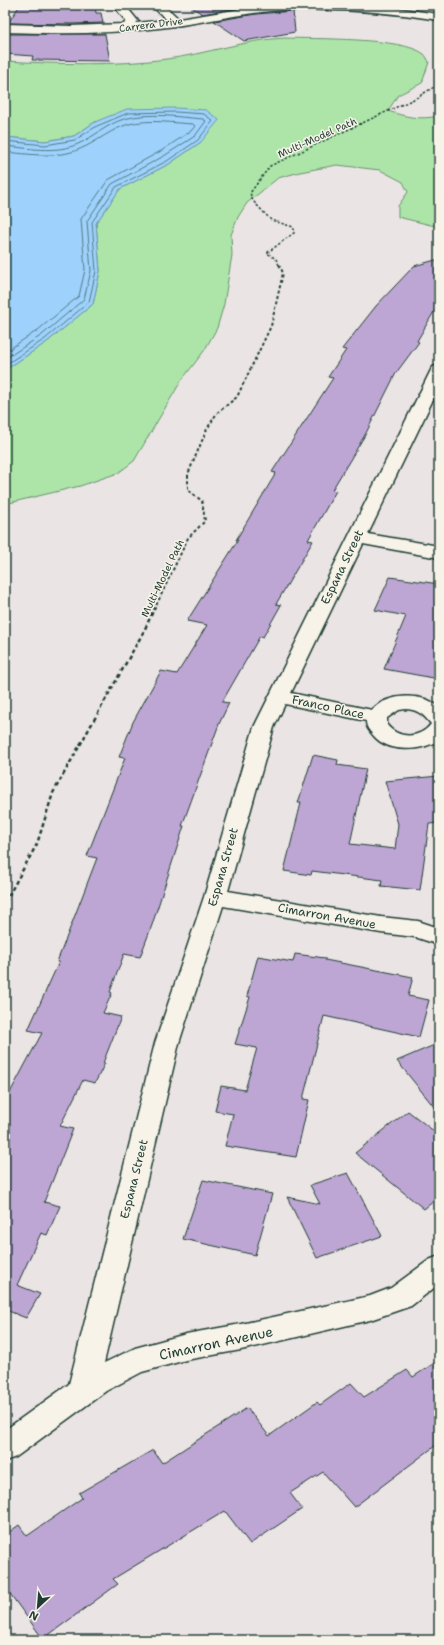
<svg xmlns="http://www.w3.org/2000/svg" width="444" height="1645" viewBox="0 0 444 1645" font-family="'Shantell Sans',sans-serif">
<rect width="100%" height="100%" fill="#ebe4e4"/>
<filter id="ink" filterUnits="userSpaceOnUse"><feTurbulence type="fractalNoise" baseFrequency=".025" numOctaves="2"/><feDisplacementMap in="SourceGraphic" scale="8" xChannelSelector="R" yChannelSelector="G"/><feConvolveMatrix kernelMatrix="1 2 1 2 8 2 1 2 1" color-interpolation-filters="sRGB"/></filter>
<g filter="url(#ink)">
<path fill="#ade5a9" stroke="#66916e" d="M 284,38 C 314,39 402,37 424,54 C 426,56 428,60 429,62 L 422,83 L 398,95 L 388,111 C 406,117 420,120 439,116 L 439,227 L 398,217 L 398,206 L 408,192 L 403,182 L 380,170 L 337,165 L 300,172 L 278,178 L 247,203 L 238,217 L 231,235 L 232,255 L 224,304 L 217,328 L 204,351 L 181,381 L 134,461 L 118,473 L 80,486 L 5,504 L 5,370 L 47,342 L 93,304 L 100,271 L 96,223 L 120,189 L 169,164 L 201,142 L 95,122 L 74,136 L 45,141 L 5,137 L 5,61 C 58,64 114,66 167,59 C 206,54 244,40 284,38 Z"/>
<polygon fill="#9ed2fc" stroke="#6b96ac" points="176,108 206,110 219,120 201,142 169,164 120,189 96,223 100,271 93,304 47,342 5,370 5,137 45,141 74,136 95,122 127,109"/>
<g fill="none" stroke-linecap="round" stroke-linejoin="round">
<g stroke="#527984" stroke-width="1">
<polyline points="5,141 45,145 75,140 97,126 128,113 176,112 204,114 213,121 198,140 167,161 116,187 92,222 96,271 89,302 45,339 5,365"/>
<path d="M 5,146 C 28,148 56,154 78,144 C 94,137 107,124 124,119 C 149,112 177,117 203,119 L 206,121 L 195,136 L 164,156 L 112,184 L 87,221 L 91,271 L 84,299 L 42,335 L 5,359"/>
<path d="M 5,152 C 29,154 57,159 80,149 C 97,142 111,129 129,124 C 149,119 173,123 193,124 L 195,126 L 191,131 L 161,151 L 108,180 L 81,219 L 85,270 L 79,296 L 38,330 L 5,352"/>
</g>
</g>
<g fill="#bda6d4" stroke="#1f3d34">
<polygon points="20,5 58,7 95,6 96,13 101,13 103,23 71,24 8,23"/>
<polygon points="189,5 257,5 202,14"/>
<polygon points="293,11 295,32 244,41 214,21 256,14"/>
<polygon points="5,34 105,34 110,61 32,60 33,56 5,54"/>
<polygon points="439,259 439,303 417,341 419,342 396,373 365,435 332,490 336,491 308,540 313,541 276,604 281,605 263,637 260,636 222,702 229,703 219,724 182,826 184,826 152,925 140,957 124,954 110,992 112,993 103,1013 121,1017 103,1063 105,1063 95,1083 83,1080 60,1126 73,1129 44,1202 60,1206 47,1235 41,1233 17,1285 40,1294 26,1318 6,1310 5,1312 5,1102 42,1033 28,1030 59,962 57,962 97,858 87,856 125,758 119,757 133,722 161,671 177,674 207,625 187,621 238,540 236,540 276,473 272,472 333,378 328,377 346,350 342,349 376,306 414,266"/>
<polygon points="390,577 439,584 439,679 384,669 406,616 375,610"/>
<polygon points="313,755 338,760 337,765 366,769 350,844 395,849 398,824 385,781 439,776 439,823 429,824 420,890 381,886 382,880 312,871 311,875 284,871 301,803 298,803"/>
<polygon points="295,954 325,958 325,960 413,977 408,996 429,1000 419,1037 324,1016 303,1099 309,1100 296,1157 225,1146 233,1114 215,1111 221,1086 245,1090 257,1048 235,1044 250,997 247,996 258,956 293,962"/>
<polygon points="439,1043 439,1113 397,1061"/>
<polygon points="408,1111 439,1135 439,1197 424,1209 355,1153"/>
<polygon points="348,1173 382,1236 317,1258 287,1197 320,1204 310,1185"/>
<polygon points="203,1180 272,1194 255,1255 183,1239"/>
<polygon points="439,1360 439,1443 354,1507 323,1472 290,1493 302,1509 250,1544 225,1511 113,1579 118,1584 43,1639 5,1587 5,1535 19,1525 27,1536 82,1498 79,1493 153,1450 162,1463 247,1408 269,1436 317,1402 320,1405 351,1383 364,1397 407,1370 413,1377"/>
</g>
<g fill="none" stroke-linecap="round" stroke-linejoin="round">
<g stroke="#1f3d34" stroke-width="3">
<g id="minor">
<path d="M 113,5 L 125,5 L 138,21 L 136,23 L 167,20 L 151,5 L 164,5 L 179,19 L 266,5 L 372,5 L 439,14 L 439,20 C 383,11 326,7 270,11 C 233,15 196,24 159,28 C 108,34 56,34 5,32 L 5,24 L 71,26 L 124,24 L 126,21 Z"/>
<path d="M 439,365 L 439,387 L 368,534 L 439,546 L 439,558 L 363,544 L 291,693 L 372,710 C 387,693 423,692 439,707 L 439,740 C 421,752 387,753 373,735 C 369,730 366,727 366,721 L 285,704 L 274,727 L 228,891 L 381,917 L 418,921 L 439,928 L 439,945 L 415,937 L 381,933 L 223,906 L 179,1043 L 104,1363 L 135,1348 L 186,1334 L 241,1324 L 370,1296 L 391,1288 L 429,1260 L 439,1256 L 439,1284 L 411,1306 L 370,1320 L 241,1350 L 186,1360 L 142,1372 L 106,1391 L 16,1457 L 5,1461 L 5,1430 L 69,1384 L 155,1043 L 204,897 L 254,727 L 431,370 L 433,367 ZM 406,709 C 418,710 423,714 431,724 C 420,739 398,739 387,725 L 387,718 L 399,710 Z"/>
</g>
</g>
<polyline stroke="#1f3d34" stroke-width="1.5" stroke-dasharray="2.5 2" stroke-linecap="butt" points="279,265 276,259 267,253 295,232 293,227 271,220 253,201 250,193 270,166 416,98 439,84"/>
<polyline stroke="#1f3d34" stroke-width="2" stroke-dasharray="3 2.5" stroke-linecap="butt" points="154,610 188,538 205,521 202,501 188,490 188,474 207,429 217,413 237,397 271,326 283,273 279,264"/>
<polyline stroke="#1f3d34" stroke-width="2.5" stroke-dasharray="4 3" stroke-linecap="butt" points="5,902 37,844 53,793 144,631 154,609"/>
<use href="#minor" fill="#f7f3e8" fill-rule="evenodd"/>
</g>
</g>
<g text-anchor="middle" stroke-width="3" stroke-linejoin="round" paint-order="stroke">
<g font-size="10" fill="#1f3d34" stroke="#f7f3e8">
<text transform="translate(151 24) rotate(-7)" y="4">Carrera Drive</text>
<text transform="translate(317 137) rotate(-24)" y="4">Multi-Model Path</text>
<text transform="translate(162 578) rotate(-64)" y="4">Multi-Model Path</text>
</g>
<g font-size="12" fill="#1f3d34" stroke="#f7f3e8">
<text transform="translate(342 567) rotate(-64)" y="4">Espana Street</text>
<text transform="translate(328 707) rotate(12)" y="4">Franco Place</text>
<text transform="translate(223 867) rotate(-74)" y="4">Espana Street</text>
<text transform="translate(327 916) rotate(10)" y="4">Cimarron Avenue</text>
<text transform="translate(134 1179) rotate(-76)" y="4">Espana Street</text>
</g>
<g font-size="14" fill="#1f3d34" stroke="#f7f3e8">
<text transform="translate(216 1343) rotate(-12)" y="5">Cimarron Avenue</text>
</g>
</g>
<rect width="444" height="1645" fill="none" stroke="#f7f3e8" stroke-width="20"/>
<rect x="10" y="10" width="424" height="1625" fill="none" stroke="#1f3d34" stroke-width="1.5" filter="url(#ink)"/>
<g transform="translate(38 1607) rotate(206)" stroke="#f7f3e8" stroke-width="3" paint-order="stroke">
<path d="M0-3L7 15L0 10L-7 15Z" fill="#1f3d34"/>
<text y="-6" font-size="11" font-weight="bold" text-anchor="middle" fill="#1f3d34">N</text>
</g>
</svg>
